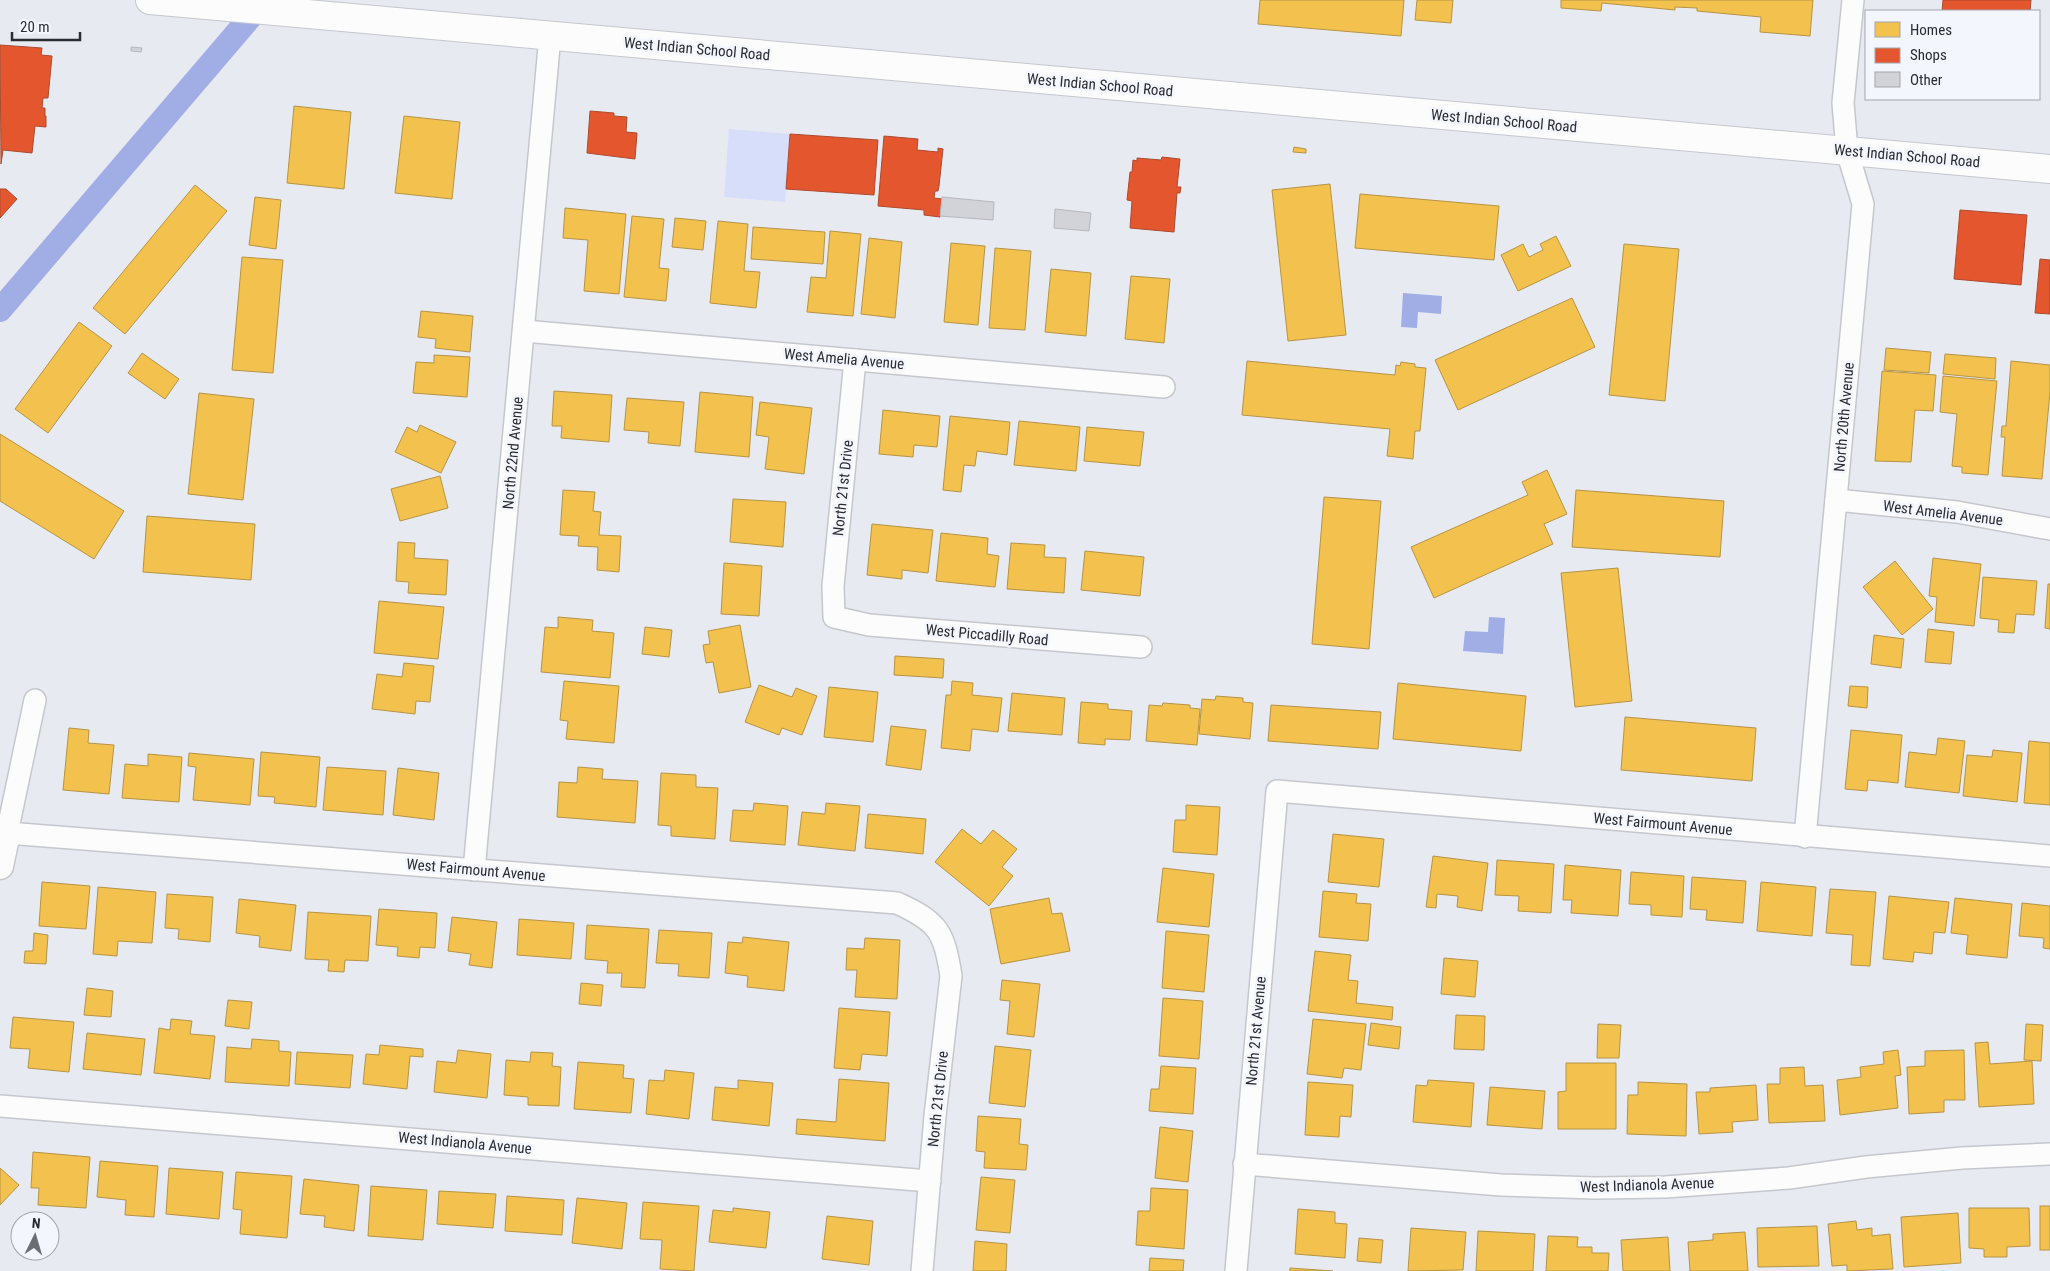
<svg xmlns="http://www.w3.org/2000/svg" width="2050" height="1271" viewBox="0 0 2050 1271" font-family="'Roboto Condensed',sans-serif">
<rect width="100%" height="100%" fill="#e8eaf2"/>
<polygon fill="#d7def9" points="729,129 790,134 785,202 724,197"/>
<g fill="#a1aee5">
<polygon points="1403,293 1442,296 1441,314 1418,312 1417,328 1401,327"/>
<polygon points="1489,617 1505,618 1503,654 1463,651 1465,631 1488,632"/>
</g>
<g fill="#f2c14e" stroke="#b69445">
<polygon points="1260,0 1404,0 1401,36 1258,24"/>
<polygon points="1417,0 1453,0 1451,23 1415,20"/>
<polygon points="1561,0 1813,0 1810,36 1760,32 1761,17 1697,11 1697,8 1675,7 1675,10 1602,3 1601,11 1561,8"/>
<polygon points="294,106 351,112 344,189 287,183"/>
<polygon points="404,116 460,122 452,199 395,193"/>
<polygon points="1294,147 1306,149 1306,153 1293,152"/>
<polygon points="1330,184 1346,335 1288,341 1272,190"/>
<polygon points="195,185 227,211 125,334 93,308"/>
<polygon points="1360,194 1499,206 1494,260 1355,248"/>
<polygon points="255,197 281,200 276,249 249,245"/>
<polygon points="565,208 626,214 619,294 584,291 588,240 563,238"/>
<polygon points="632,216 664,219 659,268 669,269 666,301 624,297"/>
<polygon points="675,218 706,221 703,250 672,247"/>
<polygon points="718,221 748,224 744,271 760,272 756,308 710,303"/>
<polygon points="753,227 825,232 823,264 751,259"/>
<polygon points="830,231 861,234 853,316 807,312 811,277 826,278"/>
<polygon points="1556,236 1571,266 1518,291 1501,255 1523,244 1529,257 1543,250 1540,244"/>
<polygon points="869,238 902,242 895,318 861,314"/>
<polygon points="951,243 985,246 978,325 944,322"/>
<polygon points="1624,244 1679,249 1665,401 1609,395"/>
<polygon points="995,248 1031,251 1025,330 989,328"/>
<polygon points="242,257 283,260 273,373 232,370"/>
<polygon points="1051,269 1091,273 1086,336 1045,332"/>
<polygon points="1131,276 1170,279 1164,343 1125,339"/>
<polygon points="1572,298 1595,347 1458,410 1435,360"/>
<polygon points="421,311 473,316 470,352 435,348 436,339 418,337"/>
<polygon points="79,322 112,346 48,433 15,409"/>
<polygon points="1886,348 1931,352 1929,373 1884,370"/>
<polygon points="142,353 179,379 165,399 128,373"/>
<polygon points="1945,354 1996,358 1995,379 1943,374"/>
<polygon points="434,355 470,357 467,397 413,393 416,362 434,363"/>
<polygon points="1247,361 1395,375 1396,365 1400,366 1401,362 1415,364 1415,367 1426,368 1420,431 1415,431 1413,459 1387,456 1390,429 1242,415"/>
<polygon points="2011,361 2050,365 2050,392 2042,479 2002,476 2005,437 2001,437 2002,426 2006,426"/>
<polygon points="1882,371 1936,375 1933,411 1915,410 1911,462 1875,461"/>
<polygon points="1943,376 1997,381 1988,475 1962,473 1962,467 1952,466 1957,414 1940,412"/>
<polygon points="554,391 612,395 609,442 561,438 562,426 552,426"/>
<polygon points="700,392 753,397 749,457 695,452"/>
<polygon points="199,393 254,399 243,500 188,494"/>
<polygon points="627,398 684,402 680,446 648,443 649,432 624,430"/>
<polygon points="760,402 812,408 804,474 765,469 769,437 756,435"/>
<polygon points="883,410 940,416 937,447 914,445 913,457 879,454"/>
<polygon points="950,416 1010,422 1007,455 977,451 975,466 964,465 961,492 943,490"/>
<polygon points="1019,421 1080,427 1076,471 1014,465"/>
<polygon points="420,425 456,442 441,473 395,452 407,427 417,432"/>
<polygon points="1087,427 1144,432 1140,466 1084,461"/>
<polygon points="0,434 124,511 94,559 0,501"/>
<polygon points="1547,470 1567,514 1544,524 1553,544 1434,598 1411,547 1528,495 1522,482"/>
<polygon points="440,476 448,508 400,521 391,489"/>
<polygon points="563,490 595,492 593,511 601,512 599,535 621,536 619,572 597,570 598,547 578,546 579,536 560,535"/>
<polygon points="1576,490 1724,501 1720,557 1572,547"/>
<polygon points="1324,497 1381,501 1369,649 1312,644"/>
<polygon points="733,499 786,502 783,547 730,542"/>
<polygon points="147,516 255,524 251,580 143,572"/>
<polygon points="872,524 933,530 928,573 902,570 902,579 867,575"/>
<polygon points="941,533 988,538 987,554 999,556 995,587 936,581"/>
<polygon points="398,542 415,543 414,558 448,560 446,595 408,593 409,582 396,581"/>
<polygon points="1011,543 1045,545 1044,557 1066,558 1064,593 1007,589"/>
<polygon points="1085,551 1144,557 1140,596 1081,590"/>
<polygon points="1933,558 1981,564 1974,626 1935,622 1937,597 1929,596"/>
<polygon points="1895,561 1933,609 1902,635 1863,587"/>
<polygon points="724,563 762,566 759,616 721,614"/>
<polygon points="1618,568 1632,701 1575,707 1561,573"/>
<polygon points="1983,577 2037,581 2034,615 2016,614 2014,633 1998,632 1999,620 1980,618"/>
<polygon points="2048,584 2050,584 2050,629 2045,628"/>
<polygon points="379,601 444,607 438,659 374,653"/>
<polygon points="558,617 593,620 592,631 614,633 610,678 541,672 545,627 558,628"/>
<polygon points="740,625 751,687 719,693 713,662 706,663 703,645 710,644 708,631"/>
<polygon points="645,627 672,630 669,657 642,654"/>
<polygon points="1928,629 1954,632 1951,664 1925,662"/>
<polygon points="1874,635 1904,639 1901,668 1871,664"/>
<polygon points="895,656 944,659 943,678 894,675"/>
<polygon points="404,663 434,666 430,702 416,701 415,714 372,709 377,674 402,677"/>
<polygon points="564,681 619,686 614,743 566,739 568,721 560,720"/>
<polygon points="952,681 973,683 972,695 1002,698 998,732 972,729 970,751 941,748 946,695 951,695"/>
<polygon points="1398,683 1526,696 1521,751 1393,739"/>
<polygon points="759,685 792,697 796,688 817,696 802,735 782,728 779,735 745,722"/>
<polygon points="1850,686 1868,687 1867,708 1848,706"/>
<polygon points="829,687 878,692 873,742 824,737"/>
<polygon points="1012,693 1065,698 1062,735 1008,731"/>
<polygon points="1216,696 1243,698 1243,702 1253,703 1250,739 1199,734 1202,699 1215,700"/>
<polygon points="1081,702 1108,704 1108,709 1132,711 1130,740 1105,739 1105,745 1078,743"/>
<polygon points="1163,703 1190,705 1190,708 1200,709 1197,745 1146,741 1149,705 1162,706"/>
<polygon points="1271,705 1381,712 1378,749 1268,741"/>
<polygon points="1625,717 1756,728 1752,781 1621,770"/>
<polygon points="891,726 926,730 921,770 886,765"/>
<polygon points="69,728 89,730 88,743 114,745 109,794 63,790"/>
<polygon points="1851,730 1902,735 1898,783 1868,780 1867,791 1845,789"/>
<polygon points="1938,738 1965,741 1959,793 1905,787 1909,752 1936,755"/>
<polygon points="2029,741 2050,743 2050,805 2024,803"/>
<polygon points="1993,750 2022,753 2017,802 1963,796 1967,755 1992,757"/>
<polygon points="261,752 320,757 316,807 274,803 275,797 258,796"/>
<polygon points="189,753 254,759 250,805 193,800 196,767 188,766"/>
<polygon points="148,754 182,757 179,802 122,798 125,764 148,766"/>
<polygon points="327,767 386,771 383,815 323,810"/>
<polygon points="578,767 603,769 602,779 638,781 635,823 557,817 559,782 577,783"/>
<polygon points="398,768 439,773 434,820 393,815"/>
<polygon points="661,773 696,775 696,787 718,788 715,839 671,836 671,826 658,825"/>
<polygon points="754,803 788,806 785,845 730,841 733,810 753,811"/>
<polygon points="826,803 860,806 855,851 798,845 802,812 825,814"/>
<polygon points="1186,805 1220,807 1217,855 1173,852 1175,820 1186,820"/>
<polygon points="868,814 926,819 923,854 865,848"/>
<polygon points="962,829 981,844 993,830 1017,849 1002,867 1013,876 989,906 935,862"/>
<polygon points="1333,834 1384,839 1379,887 1328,882"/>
<polygon points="1433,856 1488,863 1482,911 1457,907 1458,896 1437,894 1436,908 1426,907"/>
<polygon points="1497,860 1554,864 1551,913 1518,911 1519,896 1495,895"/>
<polygon points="1565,865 1621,870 1618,916 1571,913 1572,900 1563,900"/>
<polygon points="1163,868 1214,874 1209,927 1157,922"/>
<polygon points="1631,872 1684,876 1682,917 1651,915 1651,905 1629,904"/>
<polygon points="1692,877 1746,881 1743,923 1706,920 1707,910 1690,909"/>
<polygon points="42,882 90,886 86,929 39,926"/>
<polygon points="1761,882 1816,887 1812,936 1757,931"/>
<polygon points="98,887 156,892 152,943 118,941 117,956 93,954"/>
<polygon points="1830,889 1876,892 1870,966 1851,965 1853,935 1826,933"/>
<polygon points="1323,891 1357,894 1356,903 1371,904 1368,941 1319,937"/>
<polygon points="167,894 213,897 210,942 178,939 179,929 165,928"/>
<polygon points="1889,896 1949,902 1945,933 1934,932 1932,954 1914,952 1913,962 1883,959"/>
<polygon points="1049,898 1052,914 1062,913 1070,951 1001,964 990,909"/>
<polygon points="1955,898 2012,904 2007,958 1966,954 1968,935 1951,933"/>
<polygon points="239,899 296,905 291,951 259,947 260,936 236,933"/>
<polygon points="2022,903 2050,906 2050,949 2043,948 2044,938 2019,936"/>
<polygon points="379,909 437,913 435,948 420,947 419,958 397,956 398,947 376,945"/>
<polygon points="308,912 371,916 368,961 345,960 344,972 328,971 329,960 305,959"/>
<polygon points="452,917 497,922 492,968 469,965 471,954 448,951"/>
<polygon points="519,919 574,923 571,959 517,955"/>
<polygon points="587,925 649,929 645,988 621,987 622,973 607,973 608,961 585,959"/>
<polygon points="659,930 712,933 709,978 678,976 679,964 656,963"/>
<polygon points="1166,931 1209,935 1204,992 1162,988"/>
<polygon points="34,933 48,935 46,964 24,963 25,951 33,951"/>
<polygon points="743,937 789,942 784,991 747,987 748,976 725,973 728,942 742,943"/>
<polygon points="865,938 900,940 897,999 855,997 857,970 846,970 847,948 864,949"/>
<polygon points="1315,951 1351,955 1348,980 1358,981 1356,1003 1393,1007 1392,1020 1308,1011"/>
<polygon points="1444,958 1478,961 1475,997 1441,994"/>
<polygon points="1002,980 1040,984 1034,1037 1007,1034 1010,1001 1000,1000"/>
<polygon points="581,983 603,985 601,1006 579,1004"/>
<polygon points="87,988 113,991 111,1017 84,1015"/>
<polygon points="1163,998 1203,1001 1199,1059 1159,1056"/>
<polygon points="228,1000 252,1002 249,1029 225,1026"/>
<polygon points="839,1008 890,1012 887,1056 862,1054 860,1070 834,1068"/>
<polygon points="1456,1015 1485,1016 1484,1050 1454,1049"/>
<polygon points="13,1017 74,1022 69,1072 28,1068 30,1049 10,1048"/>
<polygon points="171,1019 192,1021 190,1034 215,1036 210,1079 154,1073 159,1028 170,1030"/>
<polygon points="1313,1019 1366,1024 1361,1070 1344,1068 1342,1078 1307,1074"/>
<polygon points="1371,1023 1401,1027 1399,1049 1368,1045"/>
<polygon points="1598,1024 1621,1025 1619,1058 1597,1058"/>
<polygon points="2026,1024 2043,1025 2041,1061 2024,1060"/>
<polygon points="87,1033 145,1039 141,1075 83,1069"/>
<polygon points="252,1039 279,1041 279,1051 291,1052 289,1086 225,1082 227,1047 251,1049"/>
<polygon points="1988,1042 1990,1064 2032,1061 2034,1104 1979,1107 1975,1043"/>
<polygon points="380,1045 423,1049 423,1057 410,1056 407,1089 363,1084 366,1054 379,1055"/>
<polygon points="995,1046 1031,1050 1025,1107 989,1103"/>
<polygon points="458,1050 491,1054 487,1098 434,1092 437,1061 456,1063"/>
<polygon points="1898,1050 1901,1075 1895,1076 1898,1108 1840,1115 1837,1080 1861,1077 1860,1067 1884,1064 1883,1052"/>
<polygon points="1964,1050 1965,1100 1944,1100 1944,1112 1909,1114 1907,1067 1925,1066 1925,1051"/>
<polygon points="297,1052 353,1055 350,1088 295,1084"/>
<polygon points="531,1052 553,1053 552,1066 561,1067 559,1106 528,1105 528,1097 504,1095 506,1060 530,1062"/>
<polygon points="578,1062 624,1065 623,1078 634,1079 631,1113 574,1109"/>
<polygon points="1566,1063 1616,1063 1616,1129 1558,1129 1558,1092 1566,1091"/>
<polygon points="1161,1066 1196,1068 1193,1114 1149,1111 1151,1089 1159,1089"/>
<polygon points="1804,1067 1805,1086 1823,1085 1825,1121 1769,1123 1767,1084 1780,1084 1780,1068"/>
<polygon points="665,1070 694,1073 689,1119 646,1114 649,1080 664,1081"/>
<polygon points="839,1079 889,1083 885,1141 796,1134 797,1119 836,1122"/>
<polygon points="738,1080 773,1083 769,1126 712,1120 715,1087 738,1089"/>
<polygon points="1428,1080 1474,1083 1471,1127 1413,1122 1416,1085 1427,1086"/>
<polygon points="1308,1082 1353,1085 1351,1117 1340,1116 1339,1137 1305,1135"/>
<polygon points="1638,1082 1687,1084 1686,1136 1627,1134 1628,1095 1638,1095"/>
<polygon points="1756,1085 1758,1120 1732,1122 1733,1132 1699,1134 1696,1092 1710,1092 1710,1088"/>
<polygon points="1490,1087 1545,1091 1542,1129 1487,1125"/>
<polygon points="978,1116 1021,1119 1019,1144 1028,1145 1026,1170 984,1168 985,1152 976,1151"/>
<polygon points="1160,1127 1193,1131 1188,1182 1155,1178"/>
<polygon points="33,1152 90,1157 86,1208 38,1205 39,1188 31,1188"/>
<polygon points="100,1161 158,1166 154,1217 125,1215 126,1200 97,1197"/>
<polygon points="0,1168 19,1185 0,1205"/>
<polygon points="169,1168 223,1172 219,1219 166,1214"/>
<polygon points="236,1172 292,1176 287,1238 240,1234 242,1210 233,1209"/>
<polygon points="981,1177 1015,1180 1010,1233 976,1230"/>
<polygon points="304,1179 359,1185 354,1231 324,1227 325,1216 300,1214"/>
<polygon points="371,1186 427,1190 423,1240 368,1236"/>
<polygon points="1151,1188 1188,1190 1184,1249 1136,1245 1138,1211 1150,1211"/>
<polygon points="439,1191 496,1194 493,1228 437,1224"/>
<polygon points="507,1196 564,1200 562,1235 505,1231"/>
<polygon points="577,1198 627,1203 622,1249 572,1243"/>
<polygon points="643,1202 699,1206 694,1271 660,1269 662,1240 640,1239"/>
<rect x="2040" y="1206" width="10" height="44"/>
<polygon points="733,1208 770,1212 766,1248 709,1242 713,1210 733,1212"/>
<polygon points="1969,1208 2029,1208 2030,1246 2007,1247 2007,1257 1984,1257 1984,1249 1969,1248"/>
<polygon points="1298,1209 1335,1212 1335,1223 1347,1224 1345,1258 1295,1254"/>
<polygon points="1958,1213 1961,1263 1904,1267 1901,1217"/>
<polygon points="827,1216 873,1221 869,1265 822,1259"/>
<polygon points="1856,1221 1857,1230 1872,1228 1872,1236 1890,1234 1893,1269 1847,1271 1847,1265 1832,1266 1828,1224"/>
<polygon points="1817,1226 1819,1266 1758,1267 1757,1228"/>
<polygon points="1411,1228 1466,1232 1463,1270 1408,1271"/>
<polygon points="1478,1231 1535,1234 1533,1271 1476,1271"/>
<polygon points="1745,1232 1748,1271 1690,1271 1688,1242 1713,1240 1713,1234"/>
<polygon points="1548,1236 1578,1237 1577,1247 1592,1247 1592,1253 1609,1253 1608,1271 1546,1271"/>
<polygon points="1668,1237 1670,1271 1623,1271 1621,1240"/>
<polygon points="1359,1238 1383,1240 1381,1263 1357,1261"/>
<polygon points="975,1241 1007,1244 1006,1271 973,1271"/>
<polygon points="1150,1258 1184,1260 1183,1271 1149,1271"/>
<polygon points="1290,1268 1333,1271 1290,1271"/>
</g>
<g fill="#e4572e" stroke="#ac4a2f">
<polygon points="1943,0 2031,0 2030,11 1942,11"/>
<polygon points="0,45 42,48 41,55 52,56 48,98 43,98 42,108 45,108 45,116 46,116 46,127 35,126 32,153 3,150 1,164"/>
<polygon points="590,111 614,113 614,116 627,117 626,132 637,133 635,159 587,153"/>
<polygon points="790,134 878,140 874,195 786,189"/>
<polygon points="884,136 918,139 917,150 938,152 938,148 943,149 939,186 938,191 935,191 934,198 942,199 940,217 924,215 924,210 878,206"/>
<polygon points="1162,157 1180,159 1177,187 1181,187 1180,193 1177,193 1174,232 1130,228 1132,201 1127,200 1130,172 1132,172 1133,160 1137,161 1137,158 1161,160"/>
<polygon points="0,189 6,189 17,199 0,218"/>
<polygon points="1960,210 2027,215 2021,285 1954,279"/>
<polygon points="2040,259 2050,260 2050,314 2035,313"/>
</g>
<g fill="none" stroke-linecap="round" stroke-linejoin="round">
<polyline stroke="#a1aee5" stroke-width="24" points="0,310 265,0"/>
</g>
<g fill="#d1d3d8" stroke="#b6b8be">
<polygon points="131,47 142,48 141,52 131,51"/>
<polygon points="942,197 994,202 993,220 940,216"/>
<polygon points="1055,209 1091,213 1089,231 1054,228"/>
</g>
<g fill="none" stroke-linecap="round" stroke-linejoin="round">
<g stroke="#c5c7cc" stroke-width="24">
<g id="minor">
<polyline points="524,331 1164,387"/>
<polyline points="855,360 833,586 834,617 869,625 1141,647"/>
<polyline points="1836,500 1957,512 2050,529"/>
<path d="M 35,700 L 7,833 L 897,903 C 939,922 944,932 951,976 L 935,1116 L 922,1271"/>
<polyline points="1805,837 1863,204 1847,151 1843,103 1853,0"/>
<polyline points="474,870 550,36"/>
<polyline points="0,1106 930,1181"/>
<polyline points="1244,1164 1501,1185 1595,1188 1665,1187 1789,1178 1866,1167 1962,1158 2050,1154"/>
<polyline points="1236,1271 1277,791 2050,856"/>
</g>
</g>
<g stroke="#c5c7cc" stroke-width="29">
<polyline id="tertiary" points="0,866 7,833"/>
</g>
<g stroke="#c5c7cc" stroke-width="30">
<polyline id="secondary" points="150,0 2050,169"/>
</g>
<use href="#minor" stroke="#fcfcfd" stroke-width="21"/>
<use href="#tertiary" stroke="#fcfcfd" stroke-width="26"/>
<use href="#secondary" stroke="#fcfcfd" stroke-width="28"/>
</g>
<g text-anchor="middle" stroke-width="5" stroke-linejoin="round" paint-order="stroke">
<g font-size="15" fill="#2a2c30" stroke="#f4f6fe">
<text transform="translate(697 49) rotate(5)" y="5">West Indian School Road</text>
<text transform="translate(1100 85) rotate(5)" y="5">West Indian School Road</text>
<text transform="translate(1504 121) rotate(5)" y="5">West Indian School Road</text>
<text transform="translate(1907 156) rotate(5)" y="5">West Indian School Road</text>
<text transform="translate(844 359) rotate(5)" y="5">West Amelia Avenue</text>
<text transform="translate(1844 417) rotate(-85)" y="5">North 20th Avenue</text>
<text transform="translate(513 453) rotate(-85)" y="5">North 22nd Avenue</text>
<text transform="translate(843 488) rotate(-84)" y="5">North 21st Drive</text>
<text transform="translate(1943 513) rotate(7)" y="5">West Amelia Avenue</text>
<text transform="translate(987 635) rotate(5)" y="5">West Piccadilly Road</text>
<text transform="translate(1663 824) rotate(5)" y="5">West Fairmount Avenue</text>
<text transform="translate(476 870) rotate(5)" y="5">West Fairmount Avenue</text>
<text transform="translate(1256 1031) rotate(-85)" y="5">North 21st Avenue</text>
<text transform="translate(938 1099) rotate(-84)" y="5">North 21st Drive</text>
<text transform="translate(465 1143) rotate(5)" y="5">West Indianola Avenue</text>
<text transform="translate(1647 1185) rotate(-2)" y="5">West Indianola Avenue</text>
</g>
</g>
<rect x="1865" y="10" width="175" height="90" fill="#f4f6fe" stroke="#a3a5ac"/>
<rect x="1875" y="22" width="25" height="15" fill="#f2c14e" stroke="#a3a5ac"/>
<text x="1910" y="35" font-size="15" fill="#2a2c30">Homes</text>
<rect x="1875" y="48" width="25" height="15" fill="#e4572e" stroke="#a3a5ac"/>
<text x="1910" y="60" font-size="15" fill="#2a2c30">Shops</text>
<rect x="1875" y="72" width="25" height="15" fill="#d1d3d8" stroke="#a3a5ac"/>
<text x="1910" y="85" font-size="15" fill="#2a2c30">Other</text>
<g transform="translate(35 1236) rotate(5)"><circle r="24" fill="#f4f6fe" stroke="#a3a5ac"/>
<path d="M0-4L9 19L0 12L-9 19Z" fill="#6c6e74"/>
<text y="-8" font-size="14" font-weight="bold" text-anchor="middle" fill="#2a2c30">N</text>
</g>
<path d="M12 32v8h68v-8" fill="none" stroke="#2a2c30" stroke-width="2.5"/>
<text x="20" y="32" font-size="15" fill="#2a2c30" stroke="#f4f6fe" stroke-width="4" paint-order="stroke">20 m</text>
</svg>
